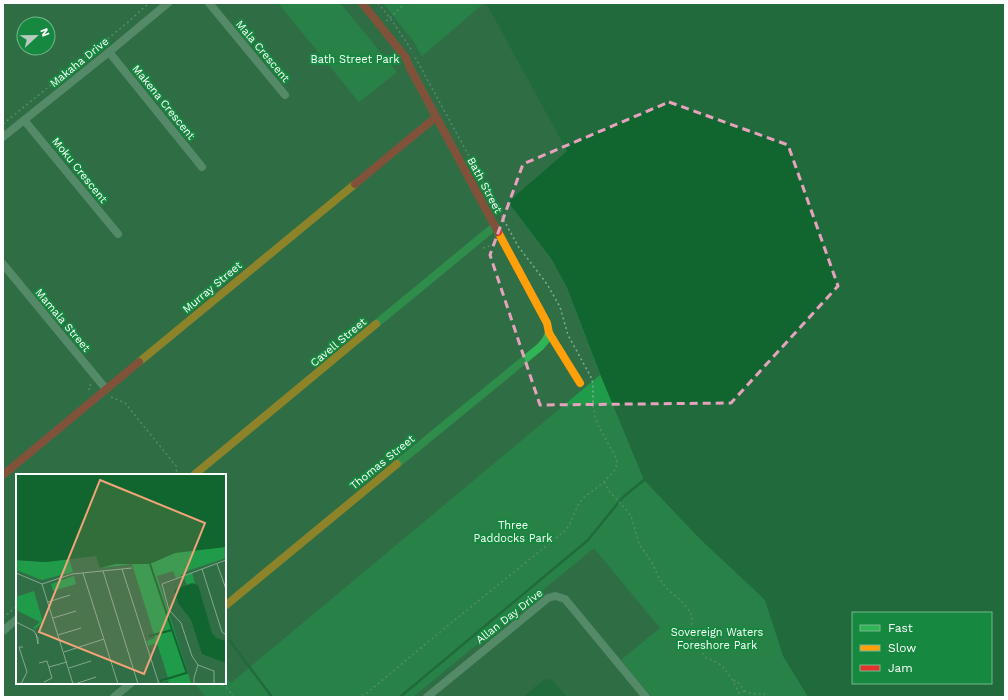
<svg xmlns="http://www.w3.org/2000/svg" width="1008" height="700" viewBox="0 0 1008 700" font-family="'Work Sans',sans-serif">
<rect width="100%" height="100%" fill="#306e46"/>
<g fill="#209b4a">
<polygon points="278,3 340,3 397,72 359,102"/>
<polygon points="383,3 484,3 422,56 414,42"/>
<polygon points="508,202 853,613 853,683 963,697 652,697 621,660 660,628 594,548 413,697 206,697 194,683 225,683 225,676 231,683 600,375 567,288 552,260"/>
</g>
<g fill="#116630" fill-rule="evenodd">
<path d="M 486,3 L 1005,3 L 1005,697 L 808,697 L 783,656 L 765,600 L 699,538 L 644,480 L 600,374 L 567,288 L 552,260 L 508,202 L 567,151 ZM 853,613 L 991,613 L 991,683 L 853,683 Z"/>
<polygon points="547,679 552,680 554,682 567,697 523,697 543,680"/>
</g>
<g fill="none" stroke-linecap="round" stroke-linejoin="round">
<g stroke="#116630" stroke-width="2.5">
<polyline points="230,641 272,697"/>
<polyline points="400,697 588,540 623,497 644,480"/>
</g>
<g stroke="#83ad92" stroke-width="1.5" stroke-dasharray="2 3" stroke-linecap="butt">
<polyline points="378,3 390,18 413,52"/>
<polyline points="386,21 390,18 405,3"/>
<polyline points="3,124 127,23 149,3"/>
<polyline points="483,248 493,245 494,243"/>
<polyline points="90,384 91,386 89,389 91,390"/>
<polyline points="111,397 125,403 176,466 177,475"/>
<polyline points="604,482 610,492 629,513 632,519 639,544 651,561 659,578 667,589 679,599 688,609 692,616 692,622 689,631 691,639 701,649 703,654 707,658 718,663 723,667 732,679 739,693 744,691 740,684 732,679"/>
<polyline points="3,618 17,606"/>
<path d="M 217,684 C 226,684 229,690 233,697"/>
<path d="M 744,691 C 748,692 752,694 755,694 C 762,694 762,691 768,697"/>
<polyline points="357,697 367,693 446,627 566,530 571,521 578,505 583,498 604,482 614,471 616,467 617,462 615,456 598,425 595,416 593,406 593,387 592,379 568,335 560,307 547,284 518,246 415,57"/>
</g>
<g stroke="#83ad92" stroke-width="8">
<polyline points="209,3 285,95"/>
<polyline points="109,52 202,167"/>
<polyline points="24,120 118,234"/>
<polyline points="3,137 109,52 168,3"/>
<polyline points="3,264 106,389"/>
<polyline points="3,631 17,619"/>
<polyline points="114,697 131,683"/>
<polyline points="427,697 548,598 555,596 565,599 646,697"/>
</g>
<g stroke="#30b455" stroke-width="8">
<polyline points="376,324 495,226"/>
<polyline points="397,464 540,347 546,340 549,333"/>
</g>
<g stroke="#ff9f0a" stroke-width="8">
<polyline points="498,232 547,323 549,333 580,383"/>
<polyline points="139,362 355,184"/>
<polyline points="194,475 376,324"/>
<polyline points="225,606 397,464"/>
</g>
<g stroke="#e5322d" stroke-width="8">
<polyline points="362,3 406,58 410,68 498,232"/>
<polyline points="355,184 436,117"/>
<polyline points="3,475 139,362"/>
</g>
</g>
<path d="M0 0H1008V700H0ZM 669,102 L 788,145 L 838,286 L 731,403 L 540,405 L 490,255 L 523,164 Z" fill="#306e46" fill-opacity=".55" fill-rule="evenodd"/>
<path fill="none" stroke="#e7a3bd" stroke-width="3" stroke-dasharray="8 5" stroke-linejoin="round" d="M 669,102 L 788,145 L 838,286 L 731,403 L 540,405 L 490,255 L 523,164 Z"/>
<g text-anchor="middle" stroke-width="4" stroke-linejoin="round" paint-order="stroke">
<g font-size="11" fill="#fff" stroke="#16883f">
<text transform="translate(263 51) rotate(50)" y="4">Mala Crescent</text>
<text transform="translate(79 62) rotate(-39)" y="4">Makaha Drive</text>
<text transform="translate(164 102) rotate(51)" y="4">Makena Crescent</text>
<text transform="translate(80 170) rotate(51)" y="4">Moku Crescent</text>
<text transform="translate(485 185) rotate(62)" y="4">Bath Street</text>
<text transform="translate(212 287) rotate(-40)" y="4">Murray Street</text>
<text transform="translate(63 320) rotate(50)" y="4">Mamala Street</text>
<text transform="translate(338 342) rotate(-40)" y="4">Cavell Street</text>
<text transform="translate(382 462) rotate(-39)" y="4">Thomas Street</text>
<text transform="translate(509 616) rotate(-38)" y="4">Allan Day Drive</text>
</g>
<g font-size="11" fill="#fcfffd" stroke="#16883f">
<text x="355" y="63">Bath Street Park</text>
<text x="513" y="529">Three<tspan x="513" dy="13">Paddocks Park</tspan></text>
<text x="717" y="636">Sovereign Waters<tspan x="717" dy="13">Foreshore Park</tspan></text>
</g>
</g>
<g transform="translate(16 474)">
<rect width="210" height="210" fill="#306e46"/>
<path d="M 210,54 L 210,84 L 174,96 L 160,104 L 157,97 L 141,102 L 175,209 L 153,210 L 152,206 L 145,209 L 152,204 L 141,169 L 132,172 L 131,167 L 139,164 L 116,90 L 84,94 ZM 53,85 L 57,98 L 26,106 L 0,96 L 0,86 L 30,88 ZM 176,98 L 179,110 L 171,112 L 168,103 ZM 58,102 L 60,110 L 37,117 L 35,110 ZM 18,117 L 27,148 L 19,155 L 17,154 L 24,148 L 0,136 L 0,123 Z" fill="#209b4a"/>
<path d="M 0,0 L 210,0 L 210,73 L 159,79 L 134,90 L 100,90 L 84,94 L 80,82 L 30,88 L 0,86 ZM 176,109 L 182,111 L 196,159 L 200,164 L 210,167 L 210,189 L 186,180 L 175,146 L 162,129 L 158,116 Z" fill="#116630"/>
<path fill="none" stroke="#116630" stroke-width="2" d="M 134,90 L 171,200M 133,162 L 156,156M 144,207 L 170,199"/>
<path fill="none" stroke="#83a890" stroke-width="1" d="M 201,90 L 210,115M 106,95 L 143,210M 186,95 L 206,158 L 210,161M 87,97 L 122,210M 0,99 L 26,110 L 56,100 L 116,94M 67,99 L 102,210M 26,110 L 57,210M 32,128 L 54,121M 37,144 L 60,137M 0,148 L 18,157 L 22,164 L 22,170 L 20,160M 42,161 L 65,154M 48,178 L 88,165M 23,189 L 31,187 L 36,204 L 28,208M 33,193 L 51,188M 53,194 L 75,187M 5,210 L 11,198 L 3,173 L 7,173M 59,210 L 80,203M 178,210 L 178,204 L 182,191M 198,210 L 198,197 L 182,191 L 176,182 L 165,149 L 153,136 L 146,110 L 210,86"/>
<path fill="#f2a479" fill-opacity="0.15" stroke="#f2a479" stroke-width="2" d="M 84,6 L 189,49 L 128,200 L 23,158 Z"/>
<rect width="210" height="210" fill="none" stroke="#fff" stroke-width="2"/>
</g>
<rect width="1008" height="700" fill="none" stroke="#ffffff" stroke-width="8"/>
<rect x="852" y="612" width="140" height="72" fill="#16883f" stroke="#73b88c"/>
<rect x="860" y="625" width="20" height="6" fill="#30b455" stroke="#73b88c"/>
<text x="888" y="632" font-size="12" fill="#ffffff">Fast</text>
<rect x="860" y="645" width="20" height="6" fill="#ff9f0a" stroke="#73b88c"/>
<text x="888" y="652" font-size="12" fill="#ffffff">Slow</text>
<rect x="860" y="665" width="20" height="6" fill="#e5322d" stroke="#73b88c"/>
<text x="888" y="672" font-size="12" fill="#ffffff">Jam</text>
<g transform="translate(36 36) rotate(68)"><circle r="19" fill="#16883f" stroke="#73b88c"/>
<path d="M0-3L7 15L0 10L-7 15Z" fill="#b7ccbe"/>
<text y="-6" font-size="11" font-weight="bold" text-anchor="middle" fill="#ffffff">N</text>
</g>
</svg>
